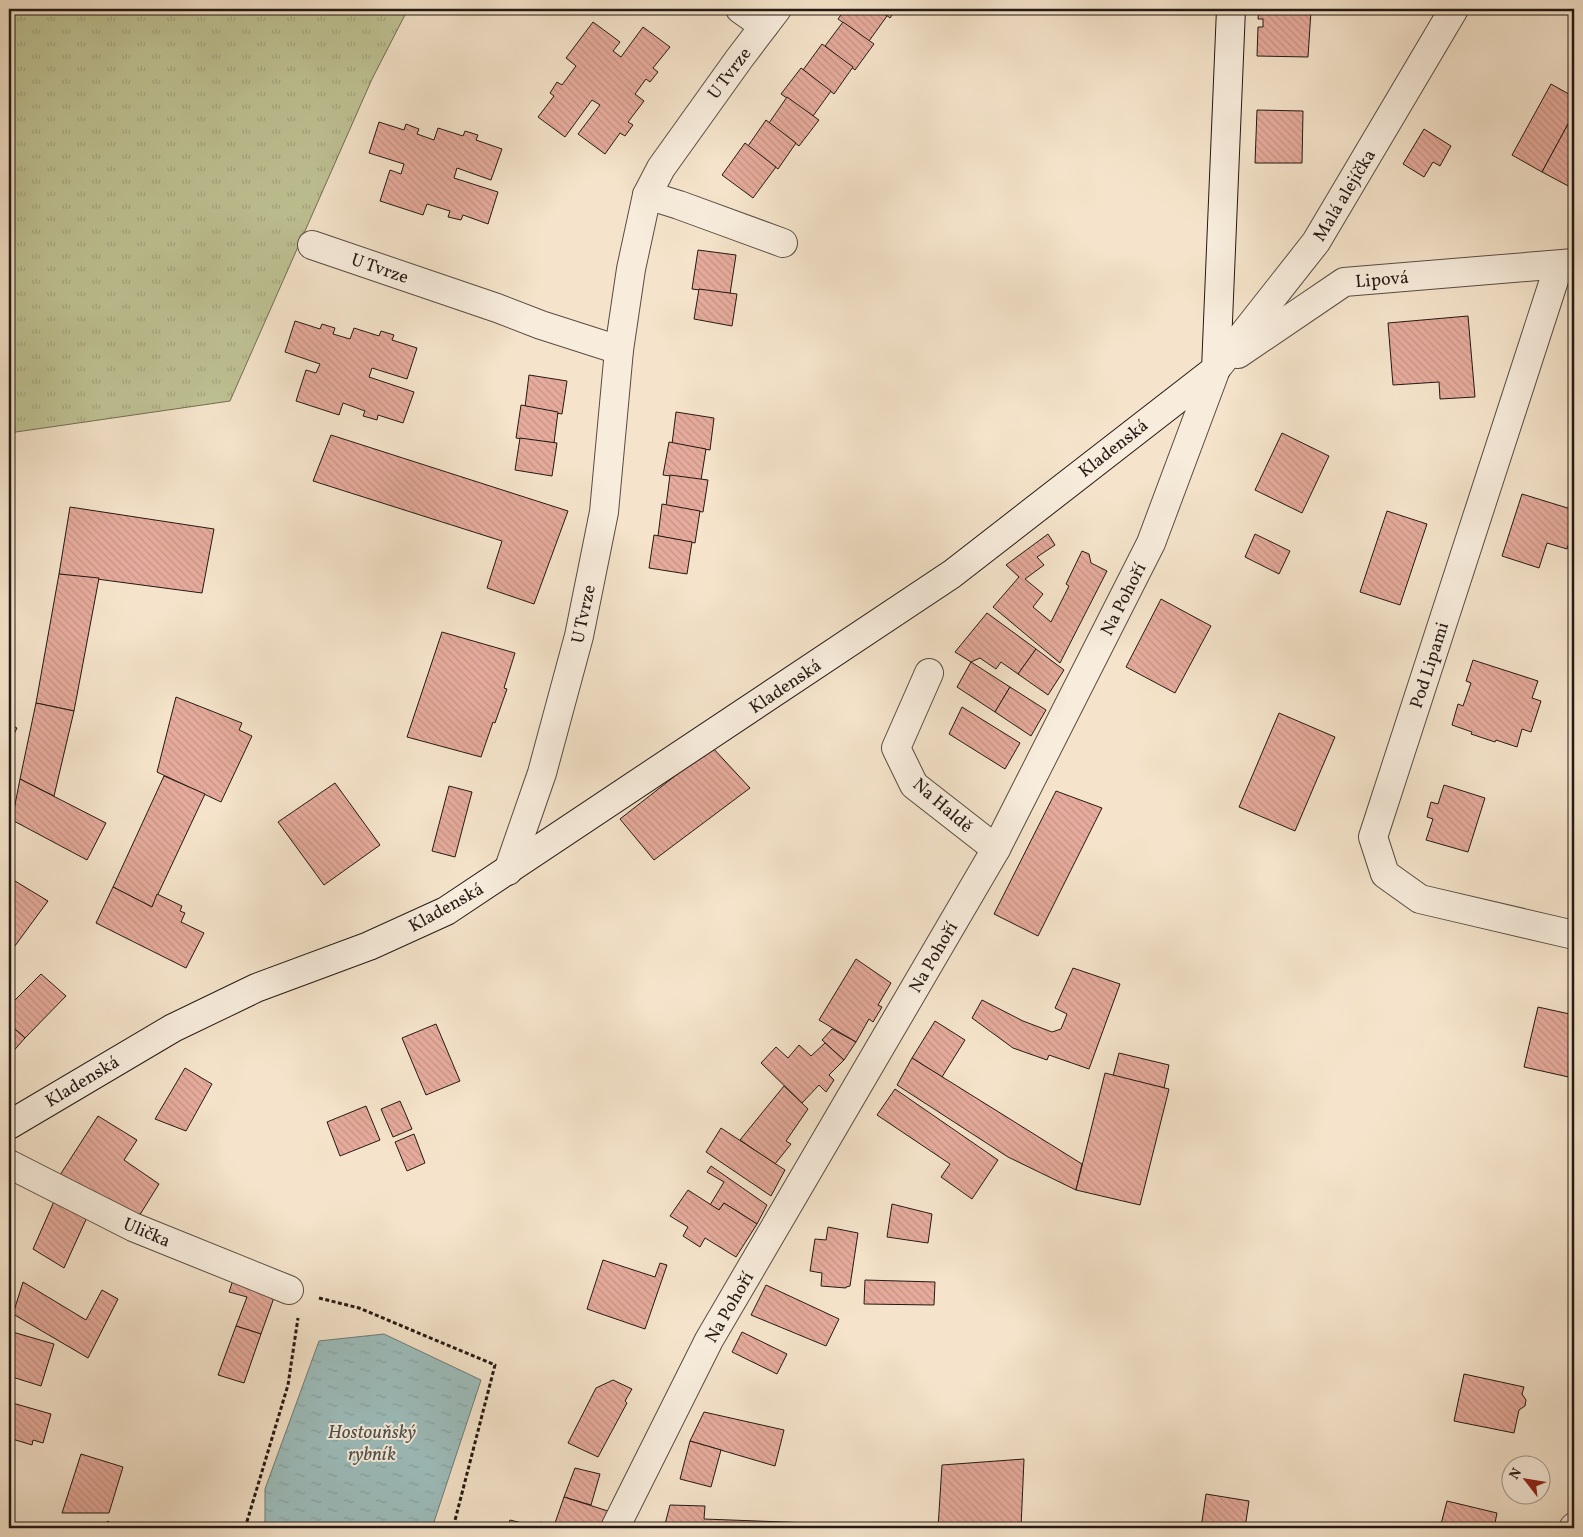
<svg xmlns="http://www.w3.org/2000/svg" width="1583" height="1537" viewBox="0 0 1583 1537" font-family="Vollkorn,serif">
<defs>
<pattern id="grass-tufts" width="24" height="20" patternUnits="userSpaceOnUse" patternTransform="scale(1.25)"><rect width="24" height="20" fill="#bfc395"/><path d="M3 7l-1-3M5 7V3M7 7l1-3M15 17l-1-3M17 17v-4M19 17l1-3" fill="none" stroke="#a4a780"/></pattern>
<pattern id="water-ripples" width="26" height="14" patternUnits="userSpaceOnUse" patternTransform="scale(1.25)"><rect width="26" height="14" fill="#9dbebd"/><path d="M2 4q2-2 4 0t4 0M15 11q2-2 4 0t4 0" fill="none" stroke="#87a3a2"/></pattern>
<pattern id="building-back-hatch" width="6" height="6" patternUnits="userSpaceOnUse" patternTransform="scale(1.25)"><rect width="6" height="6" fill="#e6ab9c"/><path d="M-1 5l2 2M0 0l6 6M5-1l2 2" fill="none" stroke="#c59386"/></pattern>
</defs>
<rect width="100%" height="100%" fill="#f5e4cb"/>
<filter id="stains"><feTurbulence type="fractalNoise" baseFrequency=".004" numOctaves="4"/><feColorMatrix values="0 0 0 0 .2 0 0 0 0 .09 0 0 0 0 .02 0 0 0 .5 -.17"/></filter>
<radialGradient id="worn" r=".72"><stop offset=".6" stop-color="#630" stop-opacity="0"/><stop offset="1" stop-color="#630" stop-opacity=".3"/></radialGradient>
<polygon fill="url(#grass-tufts)" stroke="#726e54" points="9,9 408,9 372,79 230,401 9,433"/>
<polygon fill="url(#water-ripples)" stroke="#6d7c79" points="384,1334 481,1380 432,1528 265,1528 265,1489 319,1341"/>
<g fill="url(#building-back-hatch)" stroke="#241914">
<polygon points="845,9 878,9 887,16 869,41 838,19"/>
<polygon points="879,9 896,9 890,18"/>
<polygon points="1259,9 1307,9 1307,10 1311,11 1308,57 1257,56 1258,27 1263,27 1263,19 1258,19"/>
<polygon points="593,22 620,42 613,51 621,57 643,27 670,47 653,68 658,72 650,82 646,79 635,94 644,101 628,122 633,125 625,136 620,133 605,154 578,134 600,105 592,100 565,137 538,117 554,96 550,93 557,82 562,85 576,66 566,58"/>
<polygon points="843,22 874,44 855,70 825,46"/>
<polygon points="822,44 853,67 834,94 803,70"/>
<polygon points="801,68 831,91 813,116 781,94"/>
<polygon points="1551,84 1574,97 1574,113 1542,172 1512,155"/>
<polygon points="787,97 819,120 799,146 769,123"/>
<polygon points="1257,110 1303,111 1302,163 1255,163"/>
<polygon points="1574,113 1574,184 1572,188 1542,172"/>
<polygon points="766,120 796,143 778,169 748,146"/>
<polygon points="379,122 404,130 406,124 419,129 417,134 434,140 438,128 463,136 465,131 478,135 476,140 502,149 491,180 457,168 454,178 498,192 488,224 463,215 461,220 448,217 450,211 427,204 423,215 380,201 390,170 401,174 404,164 369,153"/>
<polygon points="1424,129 1451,146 1440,166 1433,162 1424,177 1403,164"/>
<polygon points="745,143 776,167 753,198 722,175"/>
<polygon points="698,250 736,255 730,294 692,289"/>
<polygon points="699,289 737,294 732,326 694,319"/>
<polygon points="1468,316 1475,397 1440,399 1439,382 1393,385 1388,323"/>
<polygon points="295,321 320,329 322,324 335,328 333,334 350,339 354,328 379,336 381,331 394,335 392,340 417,348 407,379 372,368 369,377 414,392 403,423 378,415 377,420 363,416 365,411 343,403 339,415 296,401 306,370 316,373 320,364 285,352"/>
<polygon points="529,375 567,381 562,414 525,407"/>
<polygon points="1574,396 1574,414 1569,412"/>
<polygon points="521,405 558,412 554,443 516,438"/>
<polygon points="676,412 714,418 710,450 672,444"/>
<polygon points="1282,433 1329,456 1302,513 1255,490"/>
<polygon points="331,435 568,511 534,604 487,588 502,541 313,481"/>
<polygon points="520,438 557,443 552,476 515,470"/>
<polygon points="669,442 706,449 701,480 663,475"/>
<polygon points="670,475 708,480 703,512 666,506"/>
<polygon points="1522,494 1574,510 1574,527 1567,549 1547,543 1539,568 1502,556"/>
<polygon points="662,504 700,511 695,543 658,536"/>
<polygon points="70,507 214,529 202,593 59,574"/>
<polygon points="1387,511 1427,524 1400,605 1360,592"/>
<polygon points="1048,534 1055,545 1037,557 1044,565 1025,579 1043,594 1033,607 1051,622 1069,586 1066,584 1082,551 1089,554 1091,563 1107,571 1060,663 993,607 1019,577 1006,565"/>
<polygon points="1255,534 1290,551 1279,574 1245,557"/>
<polygon points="654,535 692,542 687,574 649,568"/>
<polygon points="59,574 99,578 74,711 36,703"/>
<polygon points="1161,599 1211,626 1175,693 1126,667"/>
<polygon points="987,613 1036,649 1018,674 1001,662 996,669 980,658 971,662 955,652"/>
<polygon points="442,632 515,653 504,688 507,689 495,723 493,722 481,757 407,737"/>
<polygon points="1036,649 1064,670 1048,695 1018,674"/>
<polygon points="1473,660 1538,681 1532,698 1541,701 1531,732 1522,729 1517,747 1496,740 1495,742 1471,734 1472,732 1452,725 1458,704 1463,706 1471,683 1466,681"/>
<polygon points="971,662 1010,687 995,712 957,687"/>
<polygon points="1010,687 1046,710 1031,736 995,712"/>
<polygon points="176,697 242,723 239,730 252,736 221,802 157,772"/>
<polygon points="36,703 74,711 54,796 20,779"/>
<polygon points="962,707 1020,743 1005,769 949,734"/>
<polygon points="1279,713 1335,737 1295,831 1239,807"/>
<polygon points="9,724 17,728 9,744"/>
<polygon points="712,747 750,788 654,860 620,819"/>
<polygon points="164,776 205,794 152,907 113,887"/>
<polygon points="20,779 106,823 87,860 12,820"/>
<polygon points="335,783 380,845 324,885 278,822"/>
<polygon points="1444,785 1485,798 1468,852 1426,840 1433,819 1427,817 1431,802 1438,804"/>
<polygon points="449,786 472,792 455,857 432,851"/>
<polygon points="1056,791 1102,808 1038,936 994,914"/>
<polygon points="9,877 15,881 9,889"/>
<polygon points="15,881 48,901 9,954 9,889"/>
<polygon points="113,887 152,907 157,894 182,906 180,911 185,913 181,922 204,933 186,968 96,923"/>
<polygon points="856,959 891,983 878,1005 882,1007 873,1022 869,1019 856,1042 819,1020"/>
<polygon points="1073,968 1120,984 1089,1069 1049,1055 1047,1060 1013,1048 972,1018 982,1000 1023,1021 1052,1032 1061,1029 1067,1014 1055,1008"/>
<polygon points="41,974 66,996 25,1038 9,1024 9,1006"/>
<polygon points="1538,1007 1574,1015 1574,1071 1573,1078 1524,1067"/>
<polygon points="935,1021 965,1040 942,1077 912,1058"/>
<polygon points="9,1024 25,1038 9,1056"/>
<polygon points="436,1024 460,1081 426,1095 402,1038"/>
<polygon points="832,1029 856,1042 844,1060 822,1040"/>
<polygon points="825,1043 844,1060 829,1075 834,1080 826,1092 819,1085 802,1103 761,1063 776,1047 788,1058 799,1045 811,1056"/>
<polygon points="1119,1053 1169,1065 1164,1088 1113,1076"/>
<polygon points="912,1058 1082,1164 1076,1190 1008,1157 897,1085"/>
<polygon points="185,1068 212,1084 186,1131 155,1119"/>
<polygon points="1105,1073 1169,1089 1140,1205 1076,1190"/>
<polygon points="784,1086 808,1109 786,1141 791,1144 775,1164 740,1140"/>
<polygon points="895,1089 998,1160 972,1199 941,1177 950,1164 877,1115"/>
<polygon points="400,1101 412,1129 393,1137 381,1109"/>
<polygon points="366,1106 380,1140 340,1156 327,1122"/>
<polygon points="98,1116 137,1140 124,1160 159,1184 136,1221 60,1175"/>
<polygon points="721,1128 785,1170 771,1196 706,1152"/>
<polygon points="414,1134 425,1163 407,1171 395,1142"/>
<polygon points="711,1166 767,1205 757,1224 724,1203 719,1210 710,1205 724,1182 707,1172"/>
<polygon points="688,1190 719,1210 724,1203 757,1224 736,1257 705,1238 700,1247 683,1236 688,1227 670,1216"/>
<polygon points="56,1197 89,1213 64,1268 33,1249"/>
<polygon points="892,1204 932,1214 928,1243 887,1237"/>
<polygon points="828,1227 858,1233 850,1286 846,1287 846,1288 821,1286 822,1273 810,1271 815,1239 826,1240"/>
<polygon points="603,1260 655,1277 660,1263 667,1265 645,1329 587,1309"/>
<polygon points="234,1277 276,1292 261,1334 236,1326 247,1297 229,1292"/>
<polygon points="865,1280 935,1282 934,1305 864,1304"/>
<polygon points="23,1282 86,1320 102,1290 118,1299 88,1358 13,1314"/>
<polygon points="766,1285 839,1319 826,1346 751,1315"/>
<polygon points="236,1326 261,1334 244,1383 218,1375"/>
<polygon points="9,1331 54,1344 41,1386 9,1376"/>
<polygon points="742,1332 787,1354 777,1374 732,1352"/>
<polygon points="1464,1374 1524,1387 1522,1394 1526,1400 1525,1406 1519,1410 1514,1433 1454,1421"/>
<polygon points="613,1380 632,1389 625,1401 627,1403 598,1457 568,1443 596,1388"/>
<polygon points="9,1402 51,1414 43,1443 33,1440 32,1445 9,1438"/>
<polygon points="704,1412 784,1430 775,1466 690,1441"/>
<polygon points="690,1441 721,1450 711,1487 680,1479"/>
<polygon points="81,1454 123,1467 109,1513 62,1513"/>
<polygon points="1024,1459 1021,1528 938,1528 942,1465"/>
<polygon points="575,1468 600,1474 591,1505 564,1497"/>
<polygon points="1206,1494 1249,1501 1245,1528 1201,1528"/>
<polygon points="564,1497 611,1512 605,1528 593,1528 581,1524 580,1528 560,1528 554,1526"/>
<polygon points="1447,1501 1497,1513 1494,1528 1440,1528"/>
<polygon points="670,1505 705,1506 704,1519 863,1525 861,1528 664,1528"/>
<polygon points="510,1520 538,1527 540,1522 560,1528 507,1528"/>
<polygon points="108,1521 115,1528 100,1528"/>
</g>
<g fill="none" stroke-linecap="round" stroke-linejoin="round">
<g stroke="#584c42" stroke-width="30">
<g id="street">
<polyline points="740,9 764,26"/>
<polyline points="647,195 679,205 783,243"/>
<polyline points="312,245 497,308 541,325 619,350"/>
<polyline points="1559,265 1373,837 1385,874 1420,899 1574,935"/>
<polyline points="1238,354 1344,282 1574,263"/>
<polyline points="929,673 896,748 914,785 996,849"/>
<polyline points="508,871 542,773 579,636 604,512 619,350 631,269 647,195 661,168 739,59 777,9"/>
<polyline points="9,1164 133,1227 289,1290"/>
<polyline points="615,1528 709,1340 996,849 1151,543 1216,369 1316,242 1454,9"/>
<polyline points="1574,1528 1574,1527"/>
</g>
</g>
<g stroke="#241914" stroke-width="30">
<polyline id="secondary" points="9,1125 173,1028 256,988 369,946 446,911 952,574 1216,369 1231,9"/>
</g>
<g stroke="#241914" stroke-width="3" stroke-dasharray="4 2.5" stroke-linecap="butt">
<polyline points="319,1298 359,1308 495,1365 453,1528"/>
<polyline points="245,1528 288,1385 298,1318"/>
</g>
<use href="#street" stroke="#f8eddd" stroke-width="28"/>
<use href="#secondary" stroke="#f8eddd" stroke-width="28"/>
</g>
<g text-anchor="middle" stroke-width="4" stroke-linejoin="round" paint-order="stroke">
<g font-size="18" fill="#241914" stroke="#f8eddd">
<text transform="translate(729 73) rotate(-53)" y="6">U Tvrze</text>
<text transform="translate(1344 195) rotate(-59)" y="6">Malá alejíčka</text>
<text transform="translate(380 268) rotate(19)" y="6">U Tvrze</text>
<text transform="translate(1382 279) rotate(-5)" y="6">Lipová</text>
<text transform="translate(1113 448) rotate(-38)" y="6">Kladenská</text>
<text transform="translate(1123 599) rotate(-63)" y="6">Na Pohoří</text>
<text transform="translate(583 614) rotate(-78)" y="6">U Tvrze</text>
<text transform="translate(1429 665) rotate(-72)" y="6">Pod Lipami</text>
<text transform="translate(785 686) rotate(-34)" y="6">Kladenská</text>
<text transform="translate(943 805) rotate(41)" y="6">Na Haldě</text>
<text transform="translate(446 907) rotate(-29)" y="6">Kladenská</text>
<text transform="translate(933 957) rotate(-60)" y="6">Na Pohoří</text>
<text transform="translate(82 1081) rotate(-31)" y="6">Kladenská</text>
<text transform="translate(147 1232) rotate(23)" y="6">Ulička</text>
<text transform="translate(729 1307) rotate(-60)" y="6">Na Pohoří</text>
</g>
<g font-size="19" font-style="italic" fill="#4e534f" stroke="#f8eddd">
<text x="372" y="1438">Hostouňský<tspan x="372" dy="22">rybník</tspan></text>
</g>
</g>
<rect width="1583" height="1537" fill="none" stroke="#f5e4cb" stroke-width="30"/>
<rect x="10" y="10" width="1563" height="1517" fill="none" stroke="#241914" stroke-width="2.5"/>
<rect x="15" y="15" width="1553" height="1507" fill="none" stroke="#241914"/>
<g transform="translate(1526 1480) rotate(301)"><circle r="24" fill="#f8eddd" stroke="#a3988d"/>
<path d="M0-4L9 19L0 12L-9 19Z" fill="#8f2418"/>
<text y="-8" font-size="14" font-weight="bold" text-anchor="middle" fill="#241914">N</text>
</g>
<rect width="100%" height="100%" filter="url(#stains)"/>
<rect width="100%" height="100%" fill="url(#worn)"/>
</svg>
